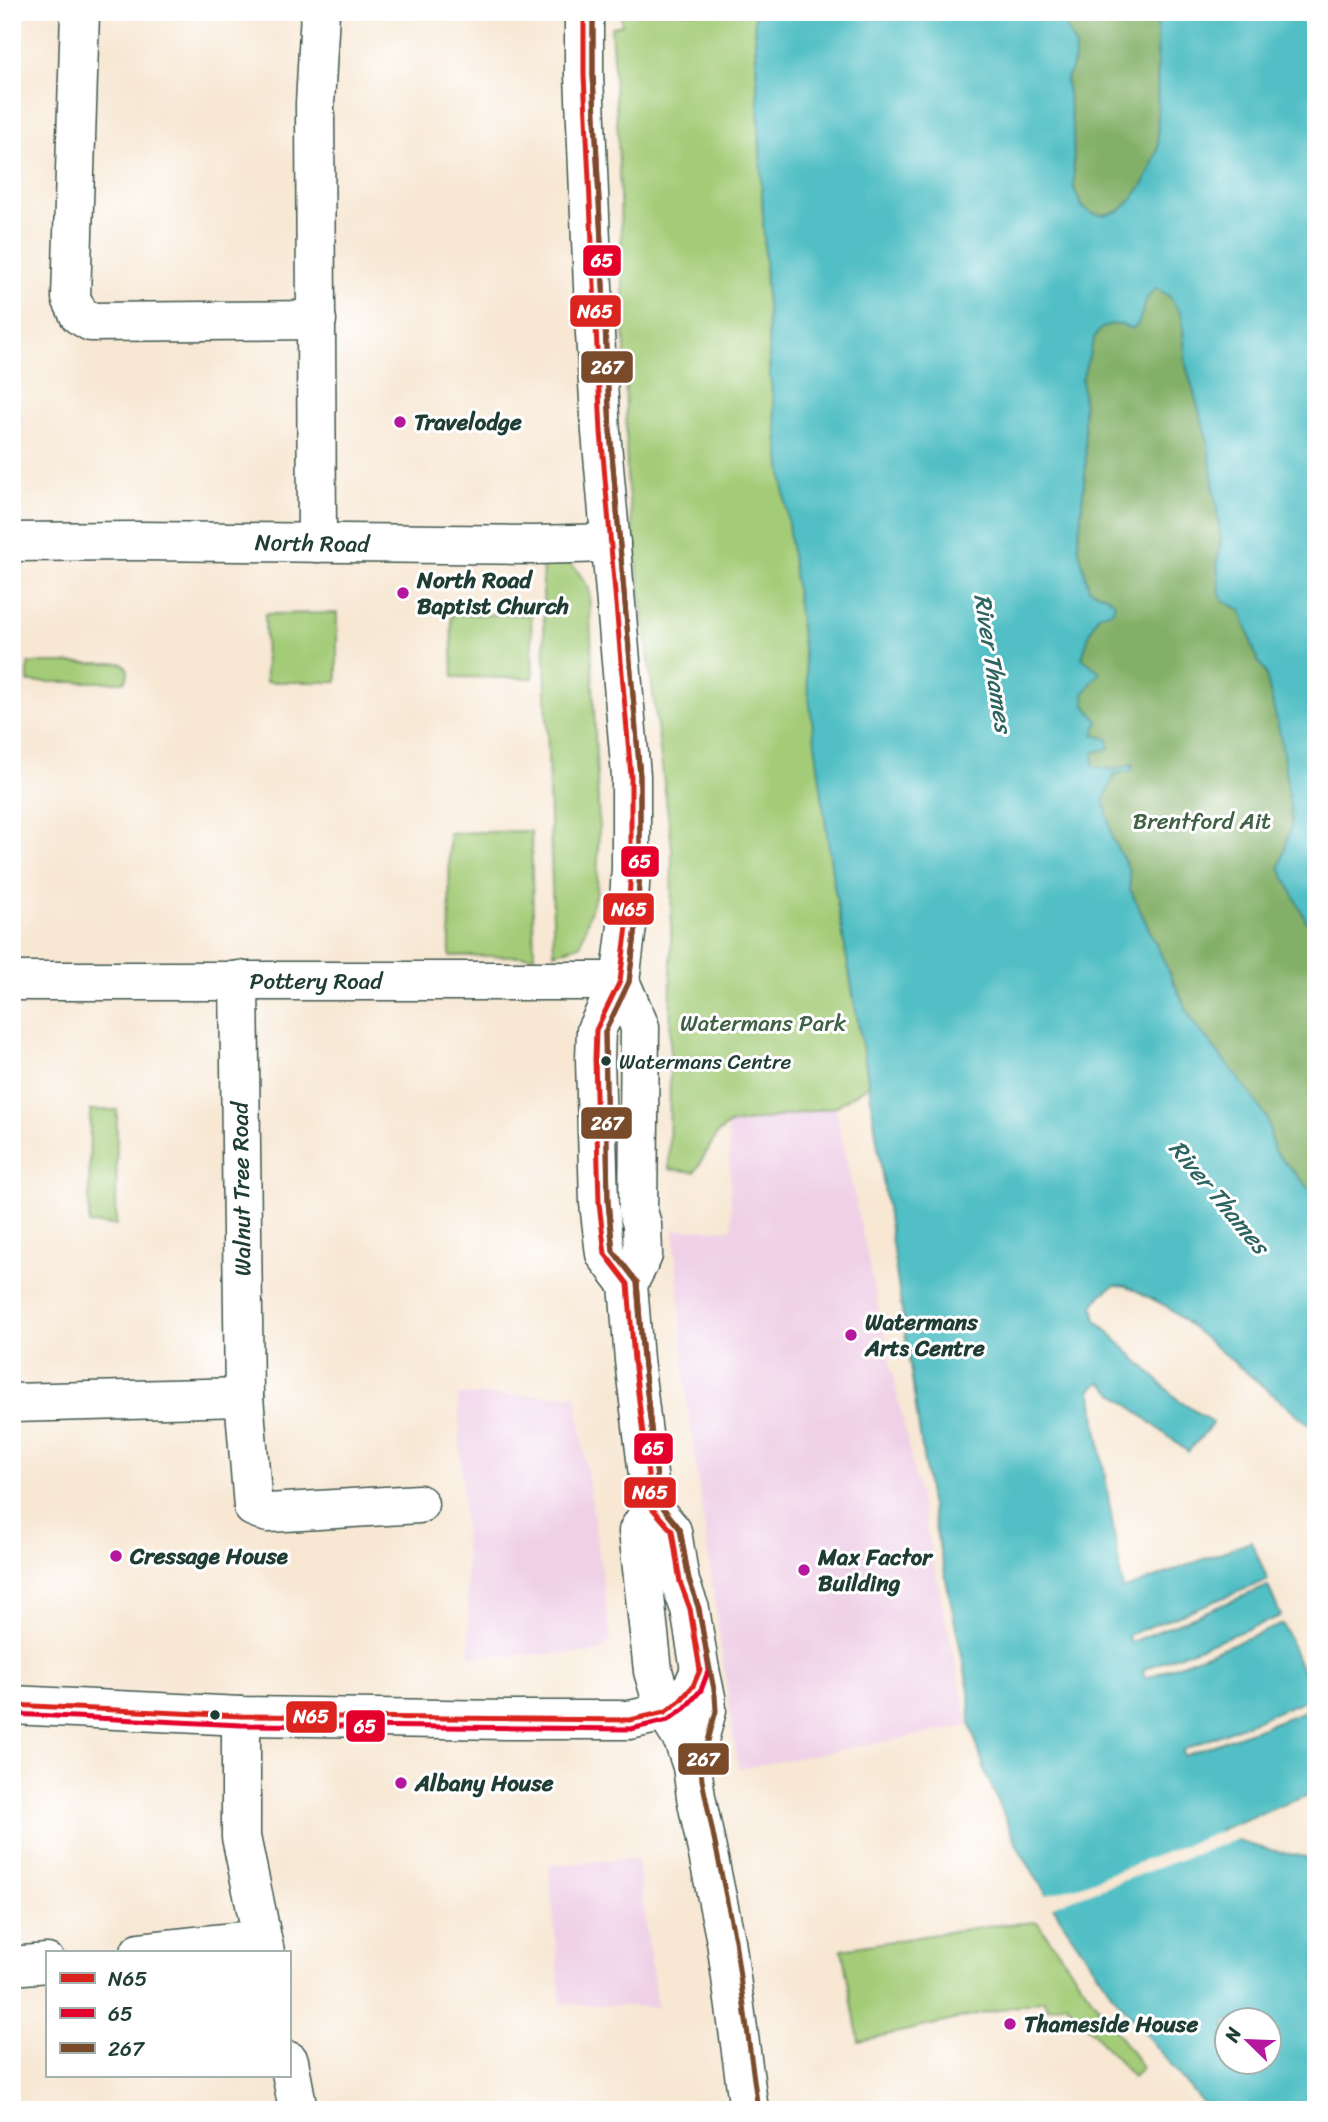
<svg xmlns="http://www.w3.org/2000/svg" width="1328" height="2122" viewBox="0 0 1328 2122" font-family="Sriracha,sans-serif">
<rect width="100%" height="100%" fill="#fff"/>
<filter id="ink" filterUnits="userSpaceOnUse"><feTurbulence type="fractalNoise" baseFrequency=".0143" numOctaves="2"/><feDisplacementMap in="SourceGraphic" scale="14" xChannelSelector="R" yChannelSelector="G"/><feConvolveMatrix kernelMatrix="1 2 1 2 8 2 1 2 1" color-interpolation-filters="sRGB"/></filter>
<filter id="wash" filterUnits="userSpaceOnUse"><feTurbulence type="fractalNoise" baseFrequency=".00686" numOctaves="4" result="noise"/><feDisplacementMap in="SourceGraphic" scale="28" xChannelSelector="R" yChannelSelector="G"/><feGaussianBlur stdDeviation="1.57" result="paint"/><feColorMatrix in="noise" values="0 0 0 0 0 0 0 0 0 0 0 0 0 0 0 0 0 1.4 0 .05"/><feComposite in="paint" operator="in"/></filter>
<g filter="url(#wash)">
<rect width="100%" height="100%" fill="#f7e7d3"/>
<g fill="#efd0e7">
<polygon points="12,12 20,12 12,159"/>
<polygon points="12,411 22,414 18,518 12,518"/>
<polygon points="835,1107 969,1726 738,1769 686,1394 674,1230 732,1229 728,1125"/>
<polygon points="458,1395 576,1395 611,1638 602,1652 470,1657"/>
<polygon points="637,1858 657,2007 561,2004 549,1866"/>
</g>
<g fill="#a4cc78" stroke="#628456" stroke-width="2">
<polygon points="621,12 754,12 770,375 833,879 869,1085 835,1107 728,1125 717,1134 695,1172 669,1169 672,848 627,482 625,352 618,137 611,27 622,25"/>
<path d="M 542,558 C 570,558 575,565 589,589 L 599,826 L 597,890 L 580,945 L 554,953 Z"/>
<polygon points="337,613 337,682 266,682 265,614"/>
<polygon points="531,614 533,678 453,677 451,615"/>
<path d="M 28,663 L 121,663 C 130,667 130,676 123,682 L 28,682 Z"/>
<polygon points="531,831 534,956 450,956 449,833"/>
<polygon points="90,1110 117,1110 116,1225 89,1224"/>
<polygon points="1037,1922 1142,2067 1133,2077 1066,2003 1047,2008 1044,2000 859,2041 842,1949 986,1926"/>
</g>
<g fill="#83b068" stroke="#51764e" stroke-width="2">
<polygon points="1059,12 1157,12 1158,148 1150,171 1143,185 1131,200 1120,211 1104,215 1093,214 1082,207 1074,189 1073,129 1066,80 1075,59 1075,46"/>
<polygon points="1156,288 1169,296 1182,316 1186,365 1207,439 1221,539 1217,564 1224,601 1241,610 1257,659 1265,671 1281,739 1292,821 1280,868 1316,940 1316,1207 1309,1188 1274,1151 1267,1118 1240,1080 1192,1021 1130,889 1129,870 1113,840 1104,799 1115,774 1132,770 1133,764 1113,770 1093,766 1094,735 1098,721 1085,705 1082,659 1090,632 1108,597 1089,589 1078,546 1086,462 1082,379 1095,336 1102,328 1111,324 1138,324 1147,298"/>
</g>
<path fill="#51bfc5" stroke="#387e7c" stroke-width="2" fill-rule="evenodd" d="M 754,12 L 1059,12 L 1075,46 L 1075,59 L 1066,81 L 1073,129 L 1074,189 L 1082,207 L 1093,214 L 1104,215 L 1120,211 L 1131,200 L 1143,185 L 1150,171 L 1158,148 L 1157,12 L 1316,12 L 1316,940 L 1280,868 L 1292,821 L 1281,739 L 1265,671 L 1257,659 L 1241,610 L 1224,601 L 1220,594 L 1217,564 L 1221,539 L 1207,439 L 1186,365 L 1182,316 L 1169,296 L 1156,288 L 1147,298 L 1138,324 L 1132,329 L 1122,325 L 1111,324 L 1102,328 L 1095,336 L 1082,379 L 1086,462 L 1078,546 L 1089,589 L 1108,597 L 1115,603 L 1113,611 L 1098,615 L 1090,632 L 1082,658 L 1100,672 L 1084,693 L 1085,705 L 1098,721 L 1094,735 L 1108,739 L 1109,748 L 1094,752 L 1093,766 L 1113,770 L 1133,764 L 1132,770 L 1115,774 L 1104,799 L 1113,840 L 1129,870 L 1130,889 L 1192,1021 L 1240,1080 L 1267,1118 L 1274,1151 L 1309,1188 L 1316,1207 L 1316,1430 L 1166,1306 L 1127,1286 L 1114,1285 L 1102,1294 L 1093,1306 L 1096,1320 L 1178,1400 L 1213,1423 L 1188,1452 L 1100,1382 L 1091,1389 L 1123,1590 L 1251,1541 L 1268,1580 L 1128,1635 L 1129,1640 L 1132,1642 L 1268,1586 L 1281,1616 L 1144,1669 L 1143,1675 L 1146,1678 L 1283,1624 L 1313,1697 L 1183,1750 L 1184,1756 L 1316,1707 L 1316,1792 L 1219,1830 C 1247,1849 1283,1852 1316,1859 L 1316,2110 L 1208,2110 L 1114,1996 L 1062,1921 L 1018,1847 L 986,1774 L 970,1723 L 969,1690 L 929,1497 L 869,1085 L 833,879 L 810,705 L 770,375 ZM 1226,2021 L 1268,2021 L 1268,2062 L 1226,2062 Z"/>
<polygon fill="#f7e7d3" points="1273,1811 1226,1830 1240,1838 1050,1907 1043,1896 1081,1885"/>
</g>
<g filter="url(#ink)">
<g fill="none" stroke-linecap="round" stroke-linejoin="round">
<g stroke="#3f564c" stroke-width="41">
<g id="minor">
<polyline points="80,12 71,298 79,315 91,322 317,320"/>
<polyline points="12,542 137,541 535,545 611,543"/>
<polyline points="317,543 315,104 320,12"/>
<polyline points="239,980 244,1397 253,1507 268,1513 419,1504"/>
<polyline points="12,981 620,981"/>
<polyline points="12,1403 244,1397"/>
<polyline points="241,1716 241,1837 265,1952"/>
<polyline points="140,1952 262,1939"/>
<polyline points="12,1966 47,1963"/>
<polyline points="289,2061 298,2110"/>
</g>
</g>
<g stroke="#3f564c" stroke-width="41">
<g id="major">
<polyline points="584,12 584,75 595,334 601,432 631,776 631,868 628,918 620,981 596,1030 595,1059 599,1203 605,1254 628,1284 634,1360 652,1508 672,1531 680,1582 690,1609 700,1670 706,1697 707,1710 692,1766"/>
<polyline points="620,981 640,1027 638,1211 642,1225 643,1255 628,1284"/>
<polyline points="652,1508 638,1531 653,1671 665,1712 683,1740 692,1766 696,1797 726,1941 749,2110"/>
<polyline points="12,1705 241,1716 507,1720 630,1720 665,1712 680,1701 693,1686 700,1670"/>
</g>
</g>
<use href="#minor" stroke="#fff" stroke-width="38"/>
<use href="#major" stroke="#fff" stroke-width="38"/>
<g stroke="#fff" stroke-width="10">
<polyline id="bus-1" points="12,1705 241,1716 630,1720 665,1712 680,1701 693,1686 700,1670 690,1609 680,1582 672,1531 652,1508 634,1360 628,1284 605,1254 599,1203 595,1059 596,1030 620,981 628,918 631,868 631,776 601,432 584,75 584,12"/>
</g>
<g stroke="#fff" stroke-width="10">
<polyline id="bus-2" points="12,1714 241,1725 631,1729 668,1720 685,1708 701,1690 709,1669 699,1608 689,1580 680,1529 660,1504 643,1359 637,1282 613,1251 608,1202 605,1032 629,982 637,919 640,869 640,776 610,431 593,75 593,12"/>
</g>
<g stroke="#fff" stroke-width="10">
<polyline id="bus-3" points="593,12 593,75 610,431 640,776 640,869 637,919 629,982 605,1032 608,1202 613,1251 637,1282 643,1359 660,1504 680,1529 689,1580 698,1607 715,1695 716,1711 701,1767 702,1780 735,1940 758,2109"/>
</g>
<use href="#bus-1" stroke="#dc241f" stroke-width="5"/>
<use href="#bus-2" stroke="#e4002b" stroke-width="5"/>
<use href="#bus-3" stroke="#7a4b2a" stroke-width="5"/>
</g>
</g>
<g fill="#b5179e" stroke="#fff" stroke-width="2.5">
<circle cx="400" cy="422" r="7"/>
<circle cx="403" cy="593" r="7"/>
<circle cx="851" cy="1335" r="7"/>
<circle cx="116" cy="1556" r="7"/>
<circle cx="804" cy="1570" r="7"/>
<circle cx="401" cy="1783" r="7"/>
<circle cx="1010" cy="2024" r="7"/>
</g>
<g fill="#1f3d34" stroke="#fff" stroke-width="2.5">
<circle cx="606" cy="1061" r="6"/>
<circle cx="215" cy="1715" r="6"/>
</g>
<g text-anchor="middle" stroke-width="6" stroke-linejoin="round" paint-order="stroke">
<g font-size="21" fill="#1f3d34" stroke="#fff" text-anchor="start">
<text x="619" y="1069">Watermans Centre</text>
</g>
<g font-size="23" font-weight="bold" fill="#1f3d34" stroke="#fff" text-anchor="start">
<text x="414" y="430">Travelodge</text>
<text x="417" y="588">North Road<tspan x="417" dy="26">Baptist Church</tspan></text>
<text x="865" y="1330">Watermans<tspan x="865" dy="26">Arts Centre</tspan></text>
<text x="130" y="1564">Cressage House</text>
<text x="818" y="1565">Max Factor<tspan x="818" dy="26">Building</tspan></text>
<text x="415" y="1791">Albany House</text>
<text x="1024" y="2032">Thameside House</text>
</g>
<g font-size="23" fill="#1f3d34" stroke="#fff">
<text transform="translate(312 543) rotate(1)" y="8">North Road</text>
<text x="316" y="989">Pottery Road</text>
<text transform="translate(241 1189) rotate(-91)" y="8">Walnut Tree Road</text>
</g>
<g font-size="23" fill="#406145" stroke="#fff">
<text x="1202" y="829">Brentford Ait</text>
<text x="763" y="1031">Watermans Park</text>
</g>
<g font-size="24" font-style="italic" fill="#2e6460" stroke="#fff">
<text transform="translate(993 663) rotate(81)" y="8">River Thames</text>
<text transform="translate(1219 1197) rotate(50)" y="8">River Thames</text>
</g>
</g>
<g stroke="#fff" stroke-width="2.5">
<rect x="582" y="244" width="40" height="33" rx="7" fill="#e4002b"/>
<rect x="569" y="294" width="53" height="34" rx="7" fill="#dc241f"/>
<rect x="580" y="350" width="54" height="34" rx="7" fill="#7a4b2a"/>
<rect x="620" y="845" width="40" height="33" rx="7" fill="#e4002b"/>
<rect x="602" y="892" width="53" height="34" rx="7" fill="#dc241f"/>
<rect x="580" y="1106" width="53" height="34" rx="7" fill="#7a4b2a"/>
<rect x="633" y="1432" width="41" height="33" rx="7" fill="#e4002b"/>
<rect x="623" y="1476" width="54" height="33" rx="7" fill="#dc241f"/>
<rect x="285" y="1700" width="53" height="34" rx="7" fill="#dc241f"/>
<rect x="345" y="1709" width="41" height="34" rx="7" fill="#e4002b"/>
<rect x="677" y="1742" width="53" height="34" rx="7" fill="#7a4b2a"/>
</g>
<g font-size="19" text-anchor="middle" font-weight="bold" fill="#fff">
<text x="602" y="267">65</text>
<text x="595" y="318">N65</text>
<text x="607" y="374">267</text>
<text x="640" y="868">65</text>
<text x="629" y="916">N65</text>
<text x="607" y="1130">267</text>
<text x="653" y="1455">65</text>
<text x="650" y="1499">N65</text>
<text x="311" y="1723">N65</text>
<text x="365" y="1733">65</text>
<text x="703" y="1766">267</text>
</g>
<rect width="1328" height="2122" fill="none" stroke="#fff" stroke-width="42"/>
<rect x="46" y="1951" width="245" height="126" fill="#ffffff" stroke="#a5b1ae" stroke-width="2"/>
<rect x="60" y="1973" width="35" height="10" fill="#dc241f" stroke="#a5b1ae" stroke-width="2"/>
<text x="108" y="1986" font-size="21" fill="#1f3d34">N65</text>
<rect x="60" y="2008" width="35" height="10" fill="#e4002b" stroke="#a5b1ae" stroke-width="2"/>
<text x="108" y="2021" font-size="21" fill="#1f3d34">65</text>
<rect x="60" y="2043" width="35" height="10" fill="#7a4b2a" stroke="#a5b1ae" stroke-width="2"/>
<text x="108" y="2056" font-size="21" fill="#1f3d34">267</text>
<g transform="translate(1248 2041) rotate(293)"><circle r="33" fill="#ffffff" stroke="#a5b1ae" stroke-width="2"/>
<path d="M0-5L12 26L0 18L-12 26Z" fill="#b5179e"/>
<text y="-10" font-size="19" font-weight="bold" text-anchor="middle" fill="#1f3d34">N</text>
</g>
</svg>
